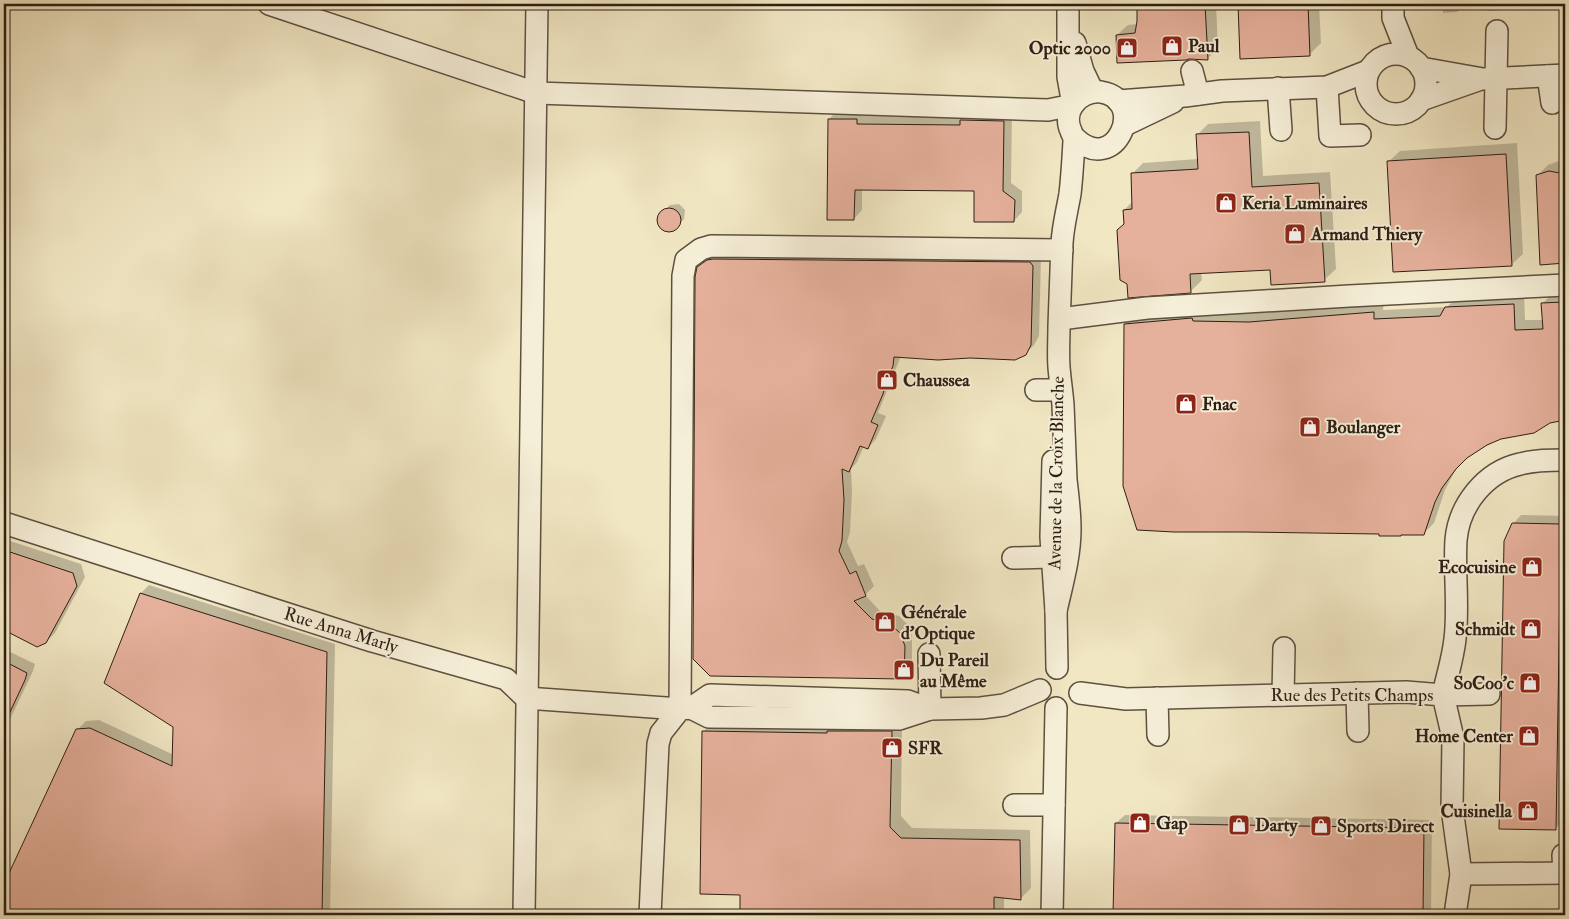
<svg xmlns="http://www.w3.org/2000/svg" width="1569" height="919" viewBox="0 0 1569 919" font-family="'IM FELL Double Pica',serif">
<rect width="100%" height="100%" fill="#f1e7c3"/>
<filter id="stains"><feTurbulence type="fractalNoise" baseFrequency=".004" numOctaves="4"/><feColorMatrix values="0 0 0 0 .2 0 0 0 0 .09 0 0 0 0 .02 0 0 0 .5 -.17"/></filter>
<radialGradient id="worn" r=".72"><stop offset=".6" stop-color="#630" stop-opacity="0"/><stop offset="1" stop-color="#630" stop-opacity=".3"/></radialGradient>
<g fill="#0003">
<polygon points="1138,4 1216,4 1218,48 1208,58 1117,35 1128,25 1138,24"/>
<polygon points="1240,4 1319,4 1321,43 1309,55 1241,58"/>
<polygon points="1443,4 1465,4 1457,12 1443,13"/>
<polygon points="1487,4 1508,4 1502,10 1487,11"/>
<polygon points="837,111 865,111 865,116 964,117 1012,113 1011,183 1022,191 1022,212 1014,221 976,190 862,189 862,210 854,219 829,119"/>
<polygon points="1260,121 1263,176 1330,172 1336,269 1324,280 1271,269 1201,272 1202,280 1190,292 1125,224 1124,210 1133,201 1132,174 1143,163 1198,159 1197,135 1208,124"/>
<polygon points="1517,143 1523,254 1511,265 1388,162 1400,151"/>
<polygon points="1561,160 1565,161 1565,262 1541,263 1537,176 1548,165"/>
<polygon points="679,204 685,210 684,219 673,230 666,230 659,225 658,218 670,205"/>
<polygon points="716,252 1041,257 1039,336 1034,345 1025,354 901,356 878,413 886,416 876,439 868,448 864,446 857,462 851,469 852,491 850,532 847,542 858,566 864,564 874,586 865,595 880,611 899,616 909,626 912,637 912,669 903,677 710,675 699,268"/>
<polygon points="1565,292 1565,420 1556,420 1508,435 1486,444 1469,456 1456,469 1445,490 1434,523 1423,534 1125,324 1135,314 1384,302 1383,310 1447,307 1457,297 1524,294 1525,320 1543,320 1543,303 1553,293"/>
<polygon points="1521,515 1565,516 1564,820 1556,828 1513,524"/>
<polygon points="4,539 81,564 85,577 55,633 46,642 37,645 4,628"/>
<polygon points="149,585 335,644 330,915 4,915 4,887 77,730 86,721 99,720 174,755 174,726 141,593"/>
<polygon points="4,649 35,664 33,671 4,732"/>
<polygon points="714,721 902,721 901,816 912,828 1030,830 1031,888 1020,899 1004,897 1004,915 753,915 742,894 704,731"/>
<polygon points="1125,815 1432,820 1431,915 1115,915 1116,823"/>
<polygon points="1507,913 1510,915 1497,915 1498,915"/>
</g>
<g fill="#e6b19c" stroke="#2d1e14">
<polygon points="1137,4 1205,4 1208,60 1189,59 1186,60 1117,63 1116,35 1135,33 1137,21"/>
<polygon points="1238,4 1308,4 1310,56 1240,59"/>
<polygon points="828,119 857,119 857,124 960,125 960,120 1004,121 1003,191 1015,200 1014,222 974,222 974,191 855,190 854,220 827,220"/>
<polygon points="1249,132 1252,187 1319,183 1325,282 1271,285 1270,270 1190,274 1191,293 1128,298 1127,284 1120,280 1117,230 1124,224 1123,210 1132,209 1131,173 1198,169 1196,134"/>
<polygon points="1506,154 1512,266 1393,272 1387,161"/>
<polygon points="1549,171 1565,174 1565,263 1540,265 1536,175"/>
<circle cx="669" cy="220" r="12"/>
<polygon points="713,259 1030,262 1033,266 1031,345 1026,355 1015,360 970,358 938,360 894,357 893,366 885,385 883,394 871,422 878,425 868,449 860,446 849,472 842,469 844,500 842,541 839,551 850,574 856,571 866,596 854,601 872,619 890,624 900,633 905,646 904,679 710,676 693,659 695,277 697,267 707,260"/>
<polygon points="1565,302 1565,420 1550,423 1534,433 1501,439 1487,445 1467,458 1456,469 1442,488 1435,502 1424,535 1401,535 1401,536 1379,536 1379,534 1247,532 1174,532 1137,530 1123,486 1124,324 1192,318 1193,321 1249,322 1374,312 1374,319 1440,316 1445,307 1514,304 1515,330 1543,329 1541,303"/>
<polygon points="1512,523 1561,524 1556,830 1499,829 1504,541"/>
<polygon points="4,550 73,573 77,586 46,643 37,647 4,630"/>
<polygon points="140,593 327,652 322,915 4,915 4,884 76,729 90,728 172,766 173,727 104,683"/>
<polygon points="4,661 27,673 25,680 4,725"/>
<polygon points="702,731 827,733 827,731 892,731 890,827 901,838 1020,840 1021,900 994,897 994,915 740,915 740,895 700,894"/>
<polygon points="1115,823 1424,828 1423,915 1113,915"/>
</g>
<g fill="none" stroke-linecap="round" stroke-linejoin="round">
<g stroke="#5e5040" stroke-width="24">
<g id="minor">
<polyline points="269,4 536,93 1048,110 1073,105 1068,77 1068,4"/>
<polyline points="1393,4 1393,18 1408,56"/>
<polyline points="1075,43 1083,71 1093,92"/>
<circle cx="1396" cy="84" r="30"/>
<polyline points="1421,68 1483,79 1565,75"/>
<polyline points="1192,71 1198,94"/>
<polyline points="1548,76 1552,103"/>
<polyline points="1327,87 1330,136 1360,135"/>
<polyline points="1278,88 1281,130"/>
<polyline points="1421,100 1478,80"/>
<polyline points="1118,101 1185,96 1222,91 1327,87 1368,71"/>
<polyline points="1125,125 1173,102"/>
<polyline points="1495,128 1497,31"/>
<polyline points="1060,319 1147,308 1349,296 1565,285"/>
<polyline points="1036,390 1055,390"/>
<polyline points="1053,461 1051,537 1056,611 1057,668"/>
<polyline points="4,523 372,641 506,679 526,698 680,709 683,276 686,260 701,249 711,246 1062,250"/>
<polyline points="1013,558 1052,557"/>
<path d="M 1056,611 C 1062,584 1070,557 1070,529 C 1070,513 1068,496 1066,480 C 1065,455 1064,430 1063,405 C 1062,392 1060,380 1059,367 C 1058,354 1059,339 1059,326 C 1060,298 1061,270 1062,243 C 1063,226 1067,211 1070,194 C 1072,177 1073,159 1074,141 C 1075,137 1072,135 1071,131 C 1067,123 1068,113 1072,106 C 1078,96 1090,91 1101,92 C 1149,100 1115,177 1075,138"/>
<polyline points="929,654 930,709"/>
<polyline points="1080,693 1126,699 1406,692 1443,695 1453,738 1452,808 1461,874 1455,915"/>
<polyline points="1357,693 1358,731"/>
<path d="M 1489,694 L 1443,695 C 1447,676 1453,658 1455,639 C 1459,608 1454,572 1456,540 C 1459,505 1485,472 1520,464 C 1535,460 1550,460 1565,460"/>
<polyline points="1283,695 1284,648"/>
<polyline points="1157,698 1158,735"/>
<polyline points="691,708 710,695 908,701 930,709"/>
<polyline points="1014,805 1054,805"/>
<polyline points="1563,855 1564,873"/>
<polyline points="1461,874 1565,873"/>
<polyline points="524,915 537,4"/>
<polyline points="650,915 658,744 661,733 680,709 691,708 709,717 899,719 930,709 981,708 1004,705 1040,690"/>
<polyline points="1052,915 1056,708"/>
</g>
</g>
<use href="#minor" stroke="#f6efd8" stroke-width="21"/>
</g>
<defs>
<g id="shop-square" transform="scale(1.125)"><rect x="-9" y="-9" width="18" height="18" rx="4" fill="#8f2418" stroke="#f6efd8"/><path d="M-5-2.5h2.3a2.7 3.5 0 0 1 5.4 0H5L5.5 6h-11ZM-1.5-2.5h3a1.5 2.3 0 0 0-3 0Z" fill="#fff"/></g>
</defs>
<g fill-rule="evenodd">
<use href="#shop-square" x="1172" y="46"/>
<use href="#shop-square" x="1127" y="48"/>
<use href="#shop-square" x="1226" y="203"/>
<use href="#shop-square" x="1295" y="234"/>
<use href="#shop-square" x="887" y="380"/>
<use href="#shop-square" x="1186" y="404"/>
<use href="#shop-square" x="1310" y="427"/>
<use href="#shop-square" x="1532" y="567"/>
<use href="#shop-square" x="885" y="622"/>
<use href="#shop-square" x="1531" y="629"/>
<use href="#shop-square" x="904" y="670"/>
<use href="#shop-square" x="1530" y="683"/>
<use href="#shop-square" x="1529" y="736"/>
<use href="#shop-square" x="892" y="748"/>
<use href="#shop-square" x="1528" y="811"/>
<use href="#shop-square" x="1140" y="823"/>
<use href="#shop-square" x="1239" y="825"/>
<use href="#shop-square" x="1321" y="826"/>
</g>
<g text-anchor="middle" stroke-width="4" stroke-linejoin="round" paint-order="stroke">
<g font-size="18" font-weight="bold" fill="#2d1e14" stroke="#f6efd8" text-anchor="start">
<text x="1188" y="52">Paul</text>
<text x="1111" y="54" text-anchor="end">Optic 2000</text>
<text x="1242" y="209">Keria Luminaires</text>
<text x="1311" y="240">Armand Thiery</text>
<text x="903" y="386">Chaussea</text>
<text x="1202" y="410">Fnac</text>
<text x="1326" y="433">Boulanger</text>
<text x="1516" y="573" text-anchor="end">Ecocuisine</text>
<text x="901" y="618">Générale<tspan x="901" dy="21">d'Optique</tspan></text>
<text x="1515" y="635" text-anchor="end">Schmidt</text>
<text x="920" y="666">Du Pareil<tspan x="920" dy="21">au Même</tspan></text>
<text x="1514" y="689" text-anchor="end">SoCoo'c</text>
<text x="1513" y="742" text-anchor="end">Home Center</text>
<text x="908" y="754">SFR</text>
<text x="1512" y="817" text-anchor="end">Cuisinella</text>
<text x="1156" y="829">Gap</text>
<text x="1255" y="831">Darty</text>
<text x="1337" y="832">Sports Direct</text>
</g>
<g font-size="18" fill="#2d1e14" stroke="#f6efd8">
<text transform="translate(1056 473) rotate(-89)" y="6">Avenue de la Croix Blanche</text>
<text transform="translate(341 630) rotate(17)" y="6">Rue Anna Marly</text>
<text x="1352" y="701">Rue des Petits Champs</text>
</g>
</g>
<rect width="1569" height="919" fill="none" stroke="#f1e7c3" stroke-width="20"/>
<rect x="5" y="5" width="1559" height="909" fill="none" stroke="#2d1e14" stroke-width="2.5"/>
<rect x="10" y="10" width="1549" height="899" fill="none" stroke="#2d1e14"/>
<rect width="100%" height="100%" filter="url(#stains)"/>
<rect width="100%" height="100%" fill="url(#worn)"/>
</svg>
